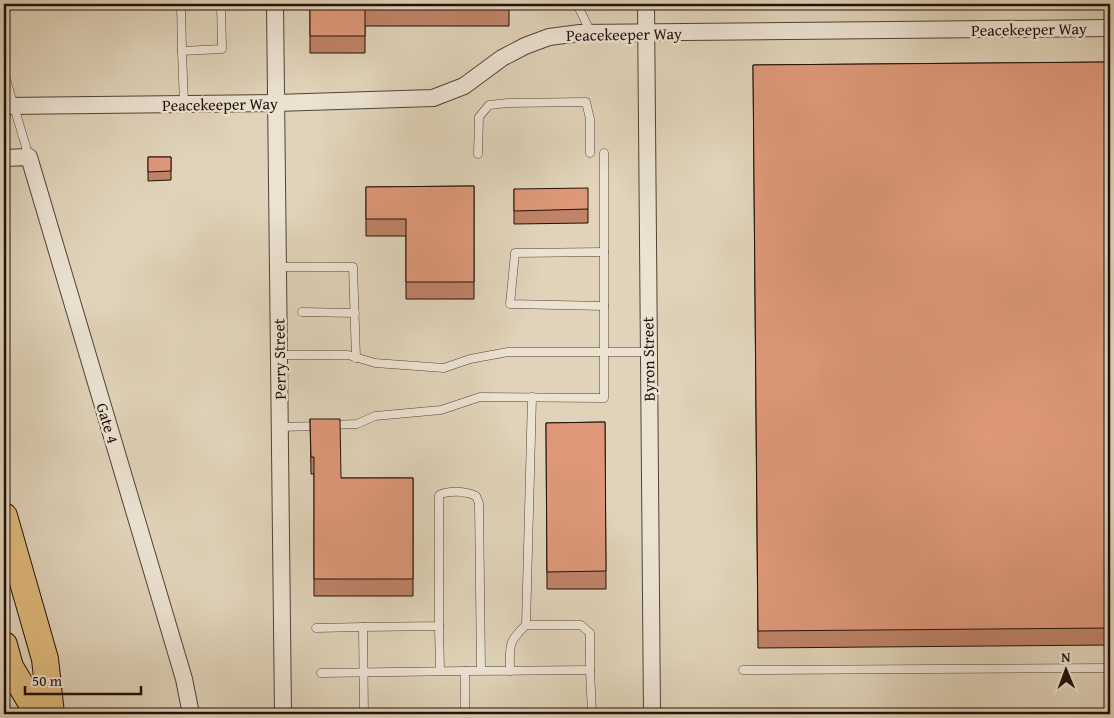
<svg xmlns="http://www.w3.org/2000/svg" width="1114" height="718" viewBox="0 0 1114 718" font-family="'Gentium Book Plus',serif">
<rect width="100%" height="100%" fill="#e0d3b9"/>
<filter id="stains"><feTurbulence type="fractalNoise" baseFrequency=".004" numOctaves="4"/><feColorMatrix values="0 0 0 0 .2 0 0 0 0 .09 0 0 0 0 .02 0 0 0 .5 -.17"/></filter>
<radialGradient id="worn" r=".72"><stop offset=".6" stop-color="#630" stop-opacity="0"/><stop offset="1" stop-color="#630" stop-opacity=".3"/></radialGradient>
<g fill="none" stroke-linecap="round" stroke-linejoin="round">
<g stroke="#524236" stroke-width="9">
<g id="service">
<polyline points="181,4 182,51"/>
<polyline points="577,4 591,33"/>
<polyline points="4,73 29,157"/>
<polyline points="184,104 182,51 222,49 221,4"/>
<polyline points="478,154 479,117 489,105 508,103 586,102 590,119 590,153"/>
<polyline points="604,252 515,253 510,304 604,306"/>
<polyline points="278,267 353,267 356,358"/>
<polyline points="302,312 355,313"/>
<polyline points="279,355 348,355 375,363 444,368 470,359 508,352 648,352"/>
<polyline points="532,397 526,625 581,625 590,633 590,670"/>
<polyline points="331,425 357,424 375,416 441,410 480,397 604,398 604,153"/>
<polyline points="280,427 319,426"/>
<polyline points="439,626 440,671"/>
<path d="M 363,627 L 439,626 L 439,495 C 449,490 466,491 476,496 L 479,503 L 481,670"/>
<polyline points="316,628 363,627 364,714"/>
<polyline points="743,670 1110,668"/>
<path d="M 510,671 C 510,646 507,643 526,625"/>
<polyline points="321,673 465,671"/>
<polyline points="465,714 465,671 590,670 592,714"/>
</g>
</g>
<g stroke="#524236" stroke-width="18">
<g id="minor">
<polyline points="275,4 283,714"/>
<polyline points="646,4 652,714"/>
<polyline points="4,106 276,103 433,98 464,86 502,58 525,46 549,37 580,33 1110,28"/>
<polyline points="4,158 29,157 184,679 191,714"/>
</g>
</g>
<g stroke="#22110a" stroke-width="28">
<g id="primary">
<polyline points="4,516 45,659 51,714"/>
<polyline points="4,645 10,667 38,714"/>
</g>
</g>
<use href="#service" stroke="#ebe2d2" stroke-width="8"/>
<use href="#minor" stroke="#ebe2d2" stroke-width="16"/>
<use href="#primary" stroke="#e0ba7c" stroke-width="26"/>
</g>
<g fill="#bf8368" stroke="#22110a">
<polygon points="310,4 549,4 509,5 509,26 365,26 365,53 310,53"/>
<rect x="1073" y="4" width="37" height="2"/>
<polygon points="1110,62 1110,645 758,648 753,65"/>
<polygon points="148,157 171,157 171,180 148,181"/>
<polygon points="474,186 474,299 406,299 406,236 366,236 366,187"/>
<polygon points="514,189 588,209 588,223 514,224"/>
<polygon points="310,419 341,478 413,478 413,596 314,596 314,474 311,474"/>
<polygon points="605,422 606,589 547,589 546,423"/>
</g>
<g fill="#de9879" stroke="#22110a">
<polygon points="310,4 509,4 509,9 365,9 365,36 310,36"/>
<polygon points="1110,62 1110,628 758,631 753,65"/>
<polygon points="148,157 171,157 171,171 148,172"/>
<polygon points="474,186 474,282 406,282 406,219 366,219 366,187"/>
<polygon points="588,188 588,209 514,211 514,189"/>
<polygon points="310,419 340,419 341,478 413,478 413,579 314,579 314,457 311,457"/>
<polygon points="605,422 606,571 547,572 546,423"/>
</g>
<g text-anchor="middle" stroke-width="5" stroke-linejoin="round" paint-order="stroke">
<g font-size="16" fill="#22110a" stroke="#ebe2d2">
<text transform="translate(1029 29) rotate(-1)" y="6">Peacekeeper Way</text>
<text transform="translate(624 34) rotate(-1)" y="6">Peacekeeper Way</text>
<text transform="translate(220 104) rotate(-1)" y="6">Peacekeeper Way</text>
<text transform="translate(279 359) rotate(-91)" y="6">Perry Street</text>
<text transform="translate(648 359) rotate(-91)" y="6">Byron Street</text>
<text transform="translate(108 423) rotate(73)" y="6">Gate 4</text>
</g>
</g>
<rect width="1114" height="718" fill="none" stroke="#e0d3b9" stroke-width="20"/>
<rect x="5" y="5" width="1104" height="708" fill="none" stroke="#22110a" stroke-width="2.5"/>
<rect x="10" y="10" width="1094" height="698" fill="none" stroke="#22110a"/>
<g transform="translate(1066 670) rotate(359)" stroke="#ebe2d2" stroke-width="4" paint-order="stroke">
<path d="M0-4L9 19L0 12L-9 19Z" fill="#22110a"/>
<text y="-8" font-size="14" font-weight="bold" text-anchor="middle" fill="#22110a">N</text>
</g>
<path d="M25 686v8h116v-8" fill="none" stroke="#22110a" stroke-width="2.5"/>
<text x="32" y="686" font-size="15" fill="#22110a" stroke="#ebe2d2" stroke-width="4" paint-order="stroke">50 m</text>
<rect width="100%" height="100%" filter="url(#stains)"/>
<rect width="100%" height="100%" fill="url(#worn)"/>
</svg>
